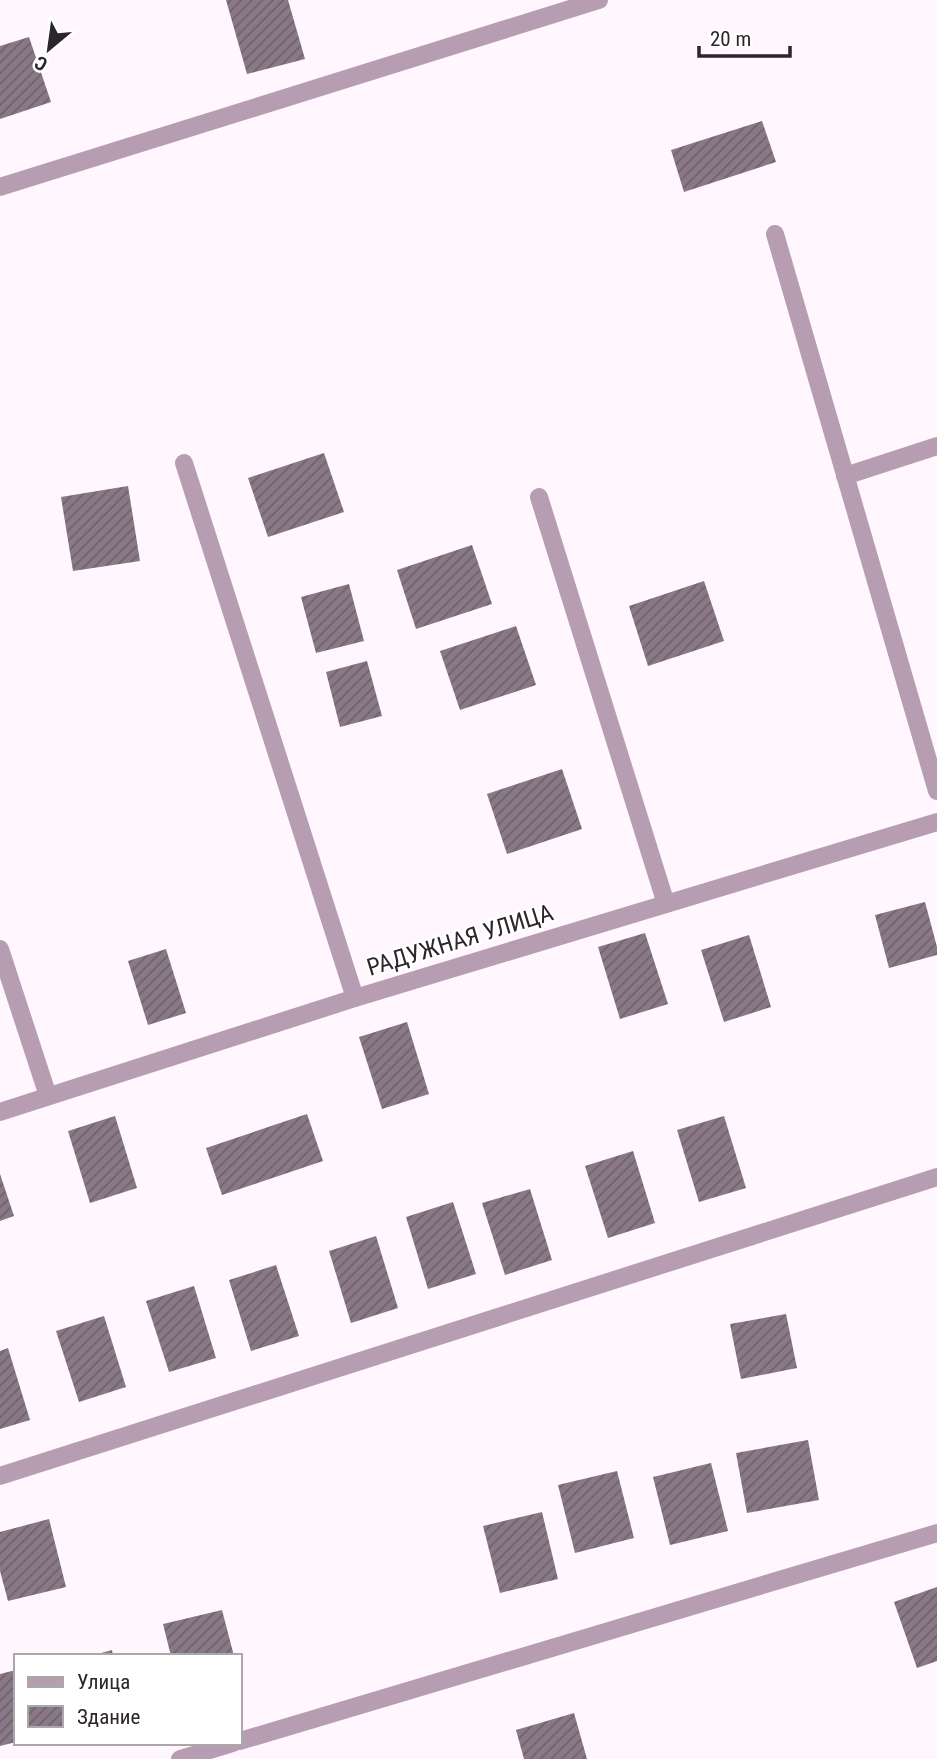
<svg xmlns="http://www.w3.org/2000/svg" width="937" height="1759" viewBox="0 0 937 1759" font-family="'Roboto Condensed',sans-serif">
<defs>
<pattern id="building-hatch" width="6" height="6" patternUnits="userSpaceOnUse" patternTransform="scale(1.75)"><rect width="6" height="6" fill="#897885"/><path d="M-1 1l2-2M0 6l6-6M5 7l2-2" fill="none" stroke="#70626d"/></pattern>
</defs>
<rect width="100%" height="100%" fill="#fff7fd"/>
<g fill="url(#building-hatch)">
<polygon points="226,0 288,0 305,59 247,74"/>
<polygon points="29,37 51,102 0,119 0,46"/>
<polygon points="762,121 776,162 684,192 671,150"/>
<polygon points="324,453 344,512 268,537 248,478"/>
<polygon points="128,486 140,561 73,571 61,497"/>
<polygon points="472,545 492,604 416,629 397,570"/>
<polygon points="704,581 724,641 648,666 629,606"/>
<polygon points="349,584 364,641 316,653 301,597"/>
<polygon points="516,626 536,685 460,710 440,651"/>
<polygon points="367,661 382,716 340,727 326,672"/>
<polygon points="562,769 582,829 507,854 487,794"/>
<polygon points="925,902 937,947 937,955 889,968 875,915"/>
<polygon points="645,933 668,1004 620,1019 598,947"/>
<polygon points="749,935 771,1007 724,1022 701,950"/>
<polygon points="166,949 186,1013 148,1025 128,961"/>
<polygon points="407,1022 429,1094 382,1109 359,1037"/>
<polygon points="307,1114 323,1161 222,1195 206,1148"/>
<polygon points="115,1116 137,1188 90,1203 68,1131"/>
<polygon points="724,1116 746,1188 699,1202 677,1130"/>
<polygon points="633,1151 655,1223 608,1238 585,1166"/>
<polygon points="0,1174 14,1216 0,1221"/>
<polygon points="530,1189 552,1260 505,1275 482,1203"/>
<polygon points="453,1202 476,1274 428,1289 406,1217"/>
<polygon points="376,1236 398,1308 351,1323 329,1251"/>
<polygon points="276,1265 299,1336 251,1351 229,1280"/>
<polygon points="194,1286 216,1358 169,1372 146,1301"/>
<polygon points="786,1314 797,1368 741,1379 730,1324"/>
<polygon points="104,1316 126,1387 79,1402 56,1331"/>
<polygon points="8,1348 30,1420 0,1429 0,1351"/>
<polygon points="808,1440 819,1500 747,1513 736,1453"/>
<polygon points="711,1463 728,1531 670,1545 653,1477"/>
<polygon points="617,1471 634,1538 575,1553 558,1485"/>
<polygon points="542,1512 558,1579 500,1593 483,1526"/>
<polygon points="49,1519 66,1587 8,1601 0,1571 0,1532"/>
<polygon points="937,1587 937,1661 917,1668 894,1602"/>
<polygon points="222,1610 234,1656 171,1656 163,1624"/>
<polygon points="112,1650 113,1656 94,1656 94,1655"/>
<polygon points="16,1670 16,1742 0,1746 0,1674"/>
<polygon points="574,1713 587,1759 524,1759 516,1730"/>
</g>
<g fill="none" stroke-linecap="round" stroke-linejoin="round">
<g stroke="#b79db1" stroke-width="18">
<polyline points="184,463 355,998"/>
<polyline points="539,497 666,904"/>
<polyline points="0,949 48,1096"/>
</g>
<g stroke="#b79db1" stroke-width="18">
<polyline points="0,187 599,0"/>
<polyline points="775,234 937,791"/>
<polyline points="845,476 937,446"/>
<polyline points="0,1112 355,998 937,822"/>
<polyline points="0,1476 937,1177"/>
<polyline points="240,1741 937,1533"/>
<polyline points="180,1759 233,1743"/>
</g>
</g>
<g text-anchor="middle" stroke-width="5" stroke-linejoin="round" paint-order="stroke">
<g font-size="24" fill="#2c252b" stroke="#fff">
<text transform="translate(460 940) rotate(-17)" y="8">РАДУЖНАЯ УЛИЦА</text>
</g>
</g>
<rect x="14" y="1654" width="228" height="91" fill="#ffffff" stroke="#aba8aa" stroke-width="2"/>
<rect x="28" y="1677" width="35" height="10" fill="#b79db1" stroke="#aba8aa" stroke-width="2"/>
<text x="77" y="1689" font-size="21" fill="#2c252b">Улица</text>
<rect x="28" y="1706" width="35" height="21" fill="url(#building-hatch)" stroke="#aba8aa" stroke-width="2"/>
<text x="77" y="1724" font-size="21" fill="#2c252b">Здание</text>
<g transform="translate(49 49) rotate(209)" stroke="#ffffff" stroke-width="5" paint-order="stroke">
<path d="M0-5L12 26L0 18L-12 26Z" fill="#2c252b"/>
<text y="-10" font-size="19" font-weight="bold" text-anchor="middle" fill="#2c252b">С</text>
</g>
<path d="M699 46v10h91v-10" fill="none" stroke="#2c252b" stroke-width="3.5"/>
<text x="710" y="46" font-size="21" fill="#2c252b" stroke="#ffffff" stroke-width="5" paint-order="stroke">20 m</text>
</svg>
